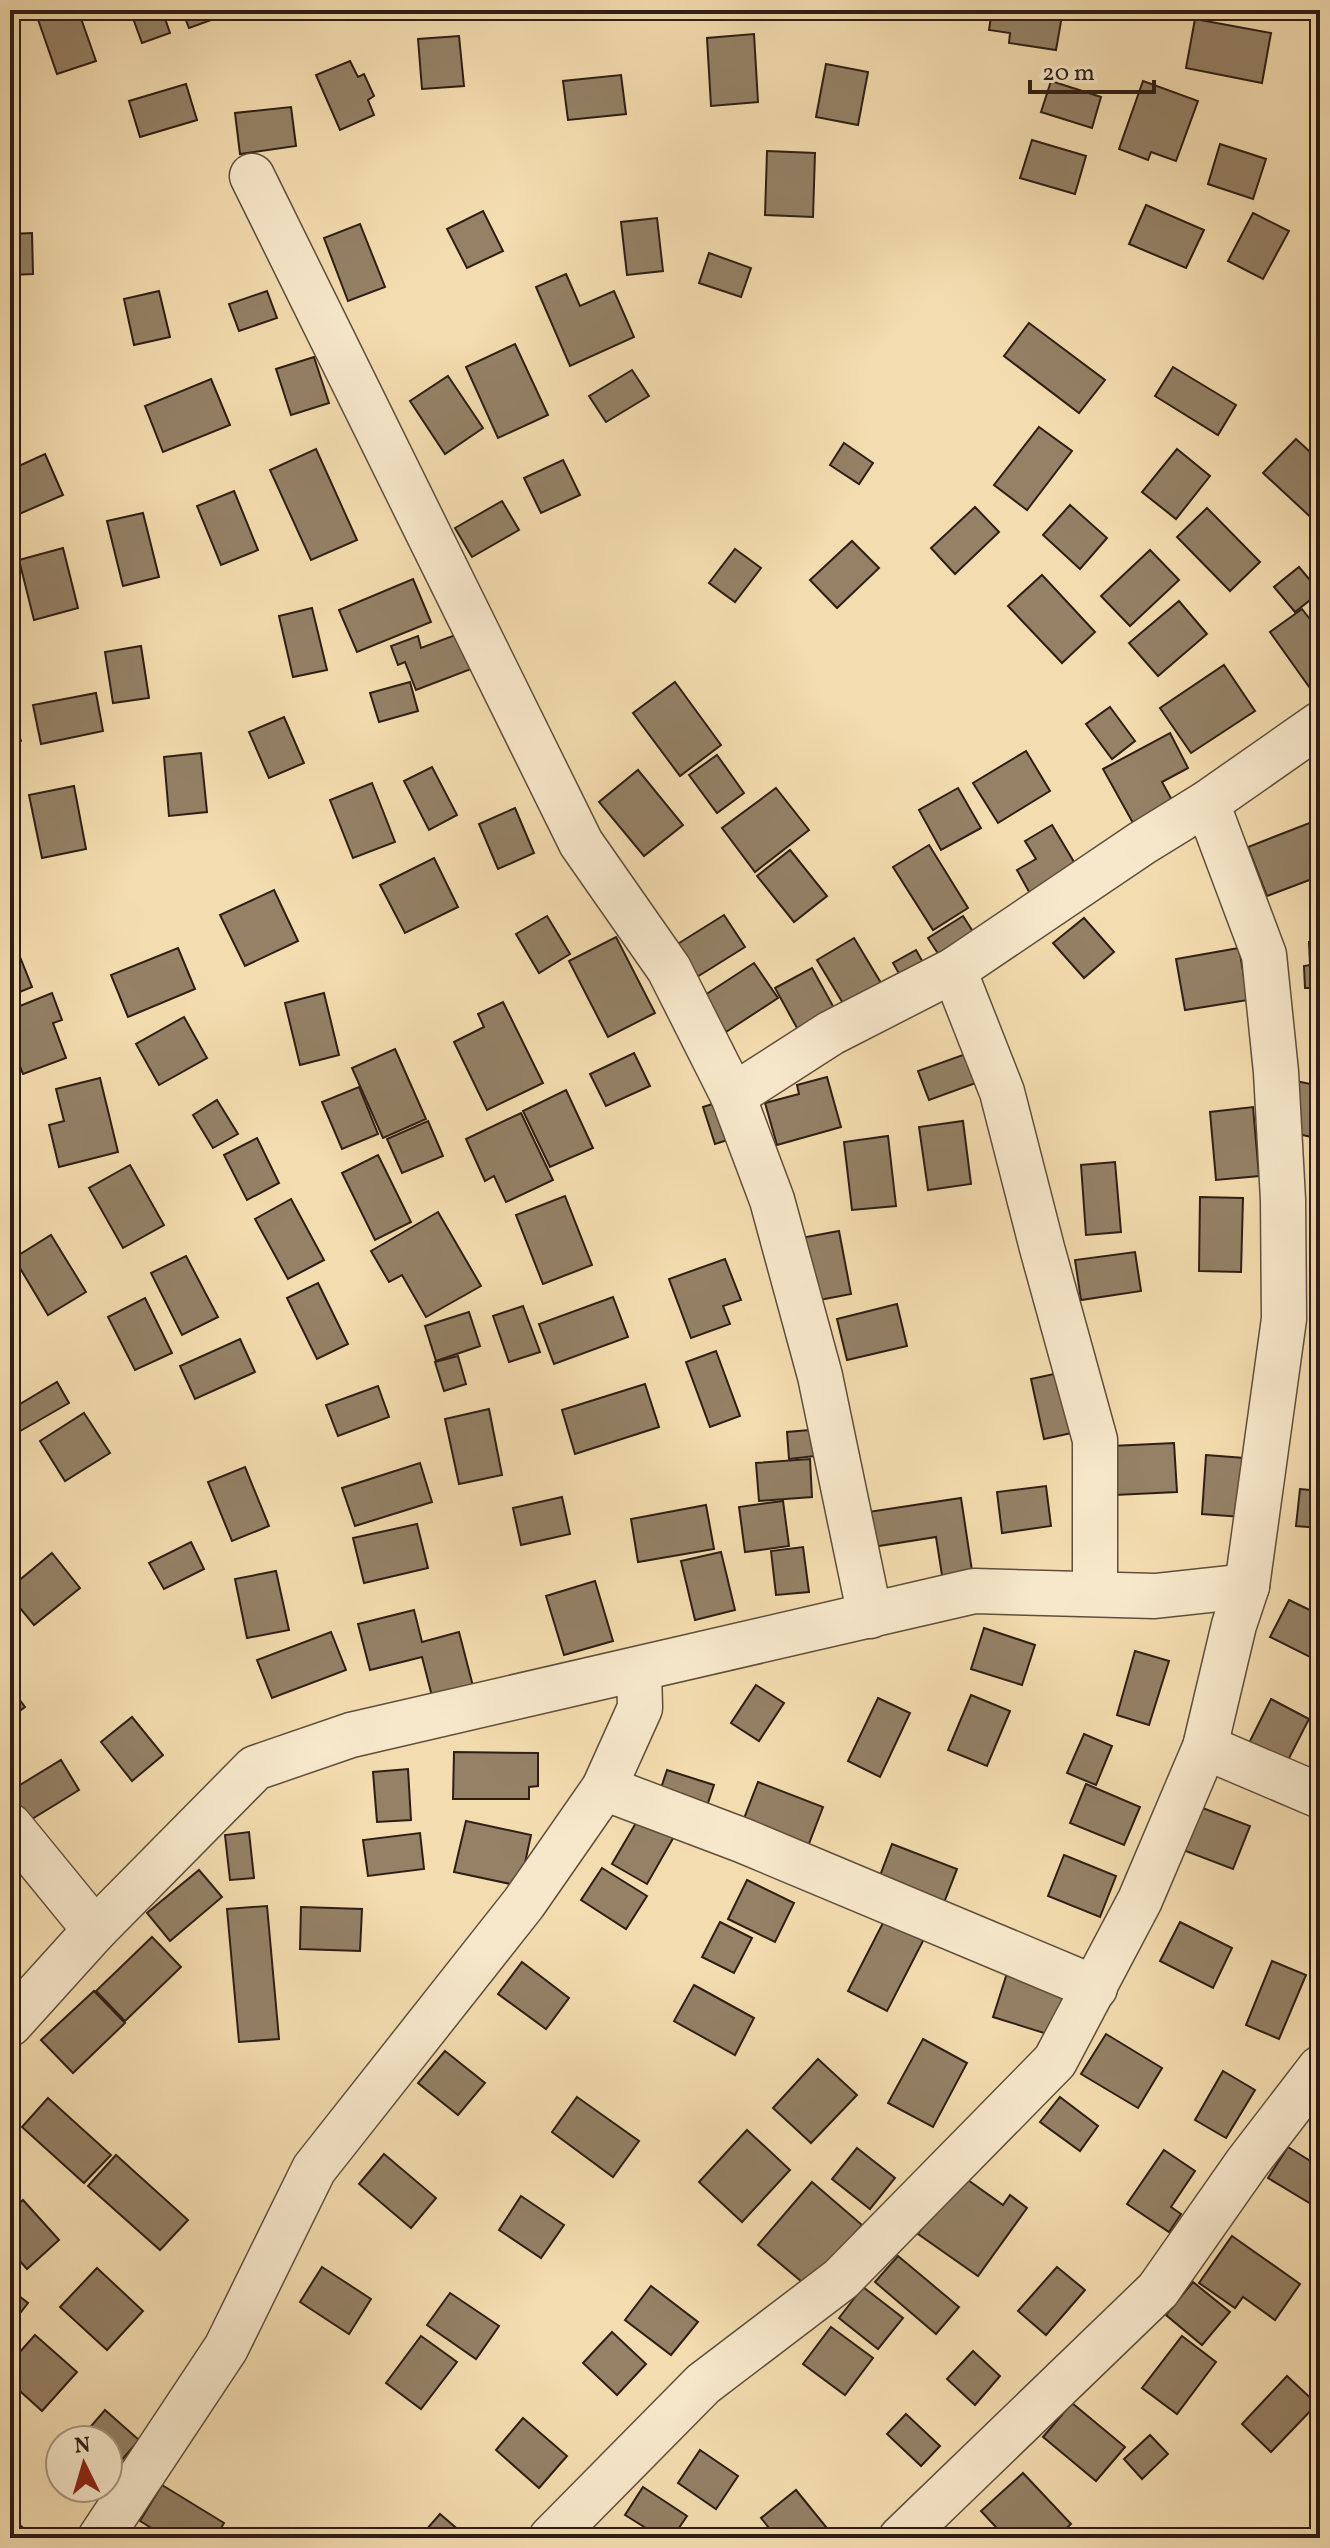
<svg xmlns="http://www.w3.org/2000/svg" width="1330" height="2548" viewBox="0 0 1330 2548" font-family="Vollkorn,serif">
<rect width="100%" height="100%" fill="#f3dcaf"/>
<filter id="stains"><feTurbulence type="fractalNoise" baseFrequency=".0025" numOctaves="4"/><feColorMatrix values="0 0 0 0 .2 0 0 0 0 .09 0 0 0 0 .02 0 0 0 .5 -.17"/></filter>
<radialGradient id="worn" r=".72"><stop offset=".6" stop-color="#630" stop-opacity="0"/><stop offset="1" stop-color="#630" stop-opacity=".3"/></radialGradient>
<g fill="#948166" stroke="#2e1e16" stroke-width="2">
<polygon points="38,10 78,10 96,61 57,74 35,11"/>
<polygon points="130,10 162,10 170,33 142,43"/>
<polygon points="182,10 226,10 228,14 189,28"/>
<polygon points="992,10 1063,10 1056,50 1009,43 1010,33 989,30"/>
<polygon points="1195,19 1271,33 1262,83 1186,68"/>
<polygon points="754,34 758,102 711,106 707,38"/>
<polygon points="459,36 464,86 422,89 418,39"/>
<polygon points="350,61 358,77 364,74 374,96 368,100 374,115 340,130 316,75"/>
<polygon points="826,64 868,72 858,125 816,117"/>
<polygon points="621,75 626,114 568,120 563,81"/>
<polygon points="1051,81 1101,97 1092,128 1041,112"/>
<polygon points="1143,81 1198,101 1176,161 1151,152 1148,160 1119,149"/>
<polygon points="186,84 197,120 140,137 129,101"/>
<polygon points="291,107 296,146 240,154 235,113"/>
<polygon points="1032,140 1086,156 1075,194 1020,178"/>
<polygon points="1220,144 1266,159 1253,199 1208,184"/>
<polygon points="767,151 815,153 813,217 765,215"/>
<polygon points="1146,205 1204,230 1186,268 1129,244"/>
<polygon points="483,211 503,251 467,268 447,229"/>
<polygon points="1253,213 1289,231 1263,279 1228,261"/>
<polygon points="657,218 663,271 627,275 621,222"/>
<polygon points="360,224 385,287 348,301 324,238"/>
<polygon points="32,233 33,274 10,275 10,234"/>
<polygon points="709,253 751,268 741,297 699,283"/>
<polygon points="566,274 580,306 614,291 634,337 570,366 536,287"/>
<polygon points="159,291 170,337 134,345 124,299"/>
<polygon points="267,291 277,318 239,331 229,304"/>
<polygon points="1029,323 1105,380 1079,413 1004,356"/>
<polygon points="515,344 548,415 498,438 466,367"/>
<polygon points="314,357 329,403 291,415 276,369"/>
<polygon points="1173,367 1236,405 1218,435 1155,396"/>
<polygon points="632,370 649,396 606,422 589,396"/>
<polygon points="448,376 483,428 445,454 410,401"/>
<polygon points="211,379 230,425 163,452 145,406"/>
<polygon points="1039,427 1072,451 1027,510 994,485"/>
<polygon points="1296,439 1320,461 1320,520 1317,523 1263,473"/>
<polygon points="844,443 873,463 859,484 830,465"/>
<polygon points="316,449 357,540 311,560 270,470"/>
<polygon points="1177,449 1210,476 1176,519 1142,492"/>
<polygon points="45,454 63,495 10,518 10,470"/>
<polygon points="563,460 580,495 541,513 524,478"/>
<polygon points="234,491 258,550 221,565 197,506"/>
<polygon points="502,501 519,530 472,557 455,528"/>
<polygon points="1070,505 1107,538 1080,569 1043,535"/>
<polygon points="975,507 999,532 955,574 931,548"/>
<polygon points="1207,508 1260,562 1230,591 1177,537"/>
<polygon points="143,513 159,577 123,586 107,521"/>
<polygon points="852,541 879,568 837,608 810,580"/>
<polygon points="63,548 78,608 34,620 19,560"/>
<polygon points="735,549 761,568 735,602 709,583"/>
<polygon points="1150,550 1179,580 1130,626 1101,596"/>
<polygon points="1299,567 1320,592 1295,612 1274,587"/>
<polygon points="1042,575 1095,632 1062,663 1008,606"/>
<polygon points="413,579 431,622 357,652 339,610"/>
<polygon points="1179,601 1207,634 1158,676 1129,643"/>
<polygon points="312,608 327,670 293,677 279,616"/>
<polygon points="1302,609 1320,632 1320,686 1312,691 1270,632"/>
<polygon points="466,631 479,666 416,690 405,662 398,665 391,646 418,636 421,648"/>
<polygon points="141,646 149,698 113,703 105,652"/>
<polygon points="1224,665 1255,711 1191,753 1160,708"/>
<polygon points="410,682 418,711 379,722 370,693"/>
<polygon points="675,682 721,745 680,776 633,713"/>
<polygon points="96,693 103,731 41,744 33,705"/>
<polygon points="1110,707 1135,741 1112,759 1086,724"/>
<polygon points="10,708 21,741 10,745"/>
<polygon points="284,717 304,763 269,778 249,732"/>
<polygon points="1170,733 1188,768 1162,782 1173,802 1133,823 1103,769"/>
<polygon points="1026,751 1050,791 998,823 973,783"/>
<polygon points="201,753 207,812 169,816 164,757"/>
<polygon points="717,755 744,793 717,813 689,775"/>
<polygon points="432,767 457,815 429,830 404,781"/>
<polygon points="638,770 683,825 644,856 599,802"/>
<polygon points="372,783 395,842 353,858 330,800"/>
<polygon points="74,786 86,849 42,858 29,795"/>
<polygon points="776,788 809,830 755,872 722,828"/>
<polygon points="958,788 981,828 941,850 919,810"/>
<polygon points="515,808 534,853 498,869 479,824"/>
<polygon points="1312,822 1320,843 1320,876 1267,896 1248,847"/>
<polygon points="1052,825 1080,872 1033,899 1017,870 1036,859 1025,841"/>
<polygon points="929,845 968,908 933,930 893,867"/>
<polygon points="790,850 827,896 794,922 757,876"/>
<polygon points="434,858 458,907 405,933 380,885"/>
<polygon points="274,890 298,941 245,966 220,915"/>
<polygon points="724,915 745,947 697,977 676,945"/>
<polygon points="547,916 570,954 539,973 516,934"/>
<polygon points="963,916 979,941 944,963 928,938"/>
<polygon points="1084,918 1114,952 1084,978 1053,943"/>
<polygon points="10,932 32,987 10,996"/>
<polygon points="616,937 655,1013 608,1037 569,961"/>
<polygon points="854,938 884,988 847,1010 817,960"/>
<polygon points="1309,942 1320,942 1320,1011 1313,1011 1312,988 1305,988 1304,966 1310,965"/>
<polygon points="178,948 195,989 128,1017 111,975"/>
<polygon points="1239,948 1248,1000 1185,1010 1176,959"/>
<polygon points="916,950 929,973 906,986 893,963"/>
<polygon points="754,963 778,998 726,1032 702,997"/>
<polygon points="812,968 839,1017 802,1037 775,988"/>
<polygon points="52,993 62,1020 53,1023 66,1058 23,1074 10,1040 10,1010"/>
<polygon points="324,993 339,1055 300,1065 285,1003"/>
<polygon points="503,1002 543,1083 487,1110 454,1042 484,1027 478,1014"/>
<polygon points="184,1017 207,1058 159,1085 136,1044"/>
<polygon points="395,1049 426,1119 383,1138 352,1068"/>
<polygon points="977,1050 987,1079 929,1100 918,1071"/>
<polygon points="634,1053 650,1086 606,1106 590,1074"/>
<polygon points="827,1077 841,1127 777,1145 765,1103 799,1094 797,1085"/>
<polygon points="100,1078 118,1152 59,1167 49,1125 64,1121 56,1089"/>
<polygon points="1296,1081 1320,1086 1320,1139 1285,1131"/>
<polygon points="359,1087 378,1134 342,1149 322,1102"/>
<polygon points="566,1090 593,1148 550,1167 523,1111"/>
<polygon points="729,1099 740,1136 715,1144 703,1107"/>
<polygon points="217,1100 238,1134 213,1148 193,1115"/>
<polygon points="1253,1107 1259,1176 1216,1180 1210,1112"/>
<polygon points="521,1113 553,1180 506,1202 494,1176 485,1181 466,1139"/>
<polygon points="428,1121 443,1156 402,1173 387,1139"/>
<polygon points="963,1121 971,1184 928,1190 919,1127"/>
<polygon points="888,1136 896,1206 852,1210 844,1142"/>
<polygon points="257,1138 279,1183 247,1200 224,1155"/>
<polygon points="378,1155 411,1222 375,1240 342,1173"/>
<polygon points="1115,1162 1121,1232 1086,1235 1081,1165"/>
<polygon points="130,1165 164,1225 123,1248 89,1188"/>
<polygon points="565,1196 592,1265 543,1284 516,1215"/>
<polygon points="1200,1197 1243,1198 1241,1272 1199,1271"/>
<polygon points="291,1199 324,1260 288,1279 255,1219"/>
<polygon points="438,1212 481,1286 426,1317 402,1275 389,1282 371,1251"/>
<polygon points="839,1231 851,1294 814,1301 801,1238"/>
<polygon points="51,1235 86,1292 48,1315 14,1258"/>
<polygon points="1135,1252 1141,1291 1081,1300 1075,1260"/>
<polygon points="186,1256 218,1317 182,1335 151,1273"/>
<polygon points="725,1259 741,1300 723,1306 730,1324 691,1338 669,1279"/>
<polygon points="318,1283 348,1344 317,1359 287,1298"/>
<polygon points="613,1297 628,1337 554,1364 539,1324"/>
<polygon points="145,1298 172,1353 135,1370 108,1317"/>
<polygon points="897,1304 907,1346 847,1360 837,1319"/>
<polygon points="523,1306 540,1352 509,1362 493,1316"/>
<polygon points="469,1312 480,1346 436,1361 425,1326"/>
<polygon points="240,1339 255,1372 195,1399 180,1366"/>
<polygon points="716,1351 740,1416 710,1427 686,1362"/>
<polygon points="458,1356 466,1384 444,1391 435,1362"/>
<polygon points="1068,1371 1081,1431 1044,1439 1031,1379"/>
<polygon points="57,1382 69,1403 15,1434 10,1427 10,1410"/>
<polygon points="645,1384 659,1427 575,1454 562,1410"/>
<polygon points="378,1386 389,1417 338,1436 326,1405"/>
<polygon points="489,1409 502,1475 459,1484 445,1419"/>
<polygon points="84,1413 110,1453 65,1481 40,1441"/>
<polygon points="821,1429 824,1455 789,1459 787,1432"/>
<polygon points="1174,1443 1177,1492 1115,1495 1112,1446"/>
<polygon points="1206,1455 1244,1458 1242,1517 1202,1514"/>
<polygon points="810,1459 812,1497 759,1501 756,1463"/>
<polygon points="420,1463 432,1502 355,1526 342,1488"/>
<polygon points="245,1467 269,1526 232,1541 208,1482"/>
<polygon points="1046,1486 1051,1526 1002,1533 997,1492"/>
<polygon points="1300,1489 1320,1491 1320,1528 1296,1526"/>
<polygon points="562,1497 570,1534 521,1545 513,1508"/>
<polygon points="961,1498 974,1584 944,1588 936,1537 860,1549 855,1514"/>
<polygon points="783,1501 789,1546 745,1552 739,1507"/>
<polygon points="706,1505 714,1549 638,1562 631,1519"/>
<polygon points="417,1524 428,1568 364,1583 353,1538"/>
<polygon points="191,1542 204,1569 164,1589 149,1563"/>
<polygon points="803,1547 809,1592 776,1595 771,1551"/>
<polygon points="721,1552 735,1610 695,1620 681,1561"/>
<polygon points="52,1553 80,1588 34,1625 10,1596 10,1588"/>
<polygon points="276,1571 289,1630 247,1638 235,1579"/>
<polygon points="595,1581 613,1641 564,1655 546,1596"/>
<polygon points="1289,1600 1320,1615 1320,1662 1270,1637"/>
<polygon points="414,1610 422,1642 459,1632 475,1694 434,1704 422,1657 370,1670 358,1624"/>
<polygon points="984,1628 1035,1645 1022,1685 971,1669"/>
<polygon points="331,1632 346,1670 272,1698 257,1660"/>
<polygon points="1135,1651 1169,1661 1149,1725 1117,1715"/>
<polygon points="756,1685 784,1703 759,1741 731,1723"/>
<polygon points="10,1687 25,1707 10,1718"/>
<polygon points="971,1695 1010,1711 987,1766 948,1750"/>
<polygon points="878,1698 910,1713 880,1777 848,1761"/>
<polygon points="1271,1699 1309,1719 1283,1770 1245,1751"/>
<polygon points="132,1717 163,1755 132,1781 101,1742"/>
<polygon points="1084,1734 1112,1746 1096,1785 1067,1773"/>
<polygon points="454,1752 538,1753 538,1786 529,1787 529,1799 453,1799"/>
<polygon points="61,1760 79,1790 27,1822 10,1791"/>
<polygon points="408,1769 411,1820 377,1822 373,1772"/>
<polygon points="667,1770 714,1785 705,1812 658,1797"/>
<polygon points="758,1782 823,1807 805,1854 740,1829"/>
<polygon points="1086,1784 1140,1807 1124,1845 1070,1823"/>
<polygon points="1200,1807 1250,1826 1233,1869 1183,1850"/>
<polygon points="640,1816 675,1835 647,1884 612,1864"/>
<polygon points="466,1821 531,1835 520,1886 454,1872"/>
<polygon points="249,1832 254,1878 230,1880 225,1835"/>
<polygon points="420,1833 424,1869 368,1876 363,1840"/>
<polygon points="892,1844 957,1869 940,1913 875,1889"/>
<polygon points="1064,1855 1116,1876 1100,1917 1048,1896"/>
<polygon points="602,1868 647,1896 626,1929 581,1900"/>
<polygon points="199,1870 222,1897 170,1941 147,1913"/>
<polygon points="747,1880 794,1903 775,1942 728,1919"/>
<polygon points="267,1906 279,2039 239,2042 227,1909"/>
<polygon points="301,1907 362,1909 360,1951 300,1949"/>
<polygon points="885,1919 924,1939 887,2011 848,1991"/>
<polygon points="720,1922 752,1938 734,1973 702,1957"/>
<polygon points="1180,1922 1232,1948 1213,1988 1160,1961"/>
<polygon points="152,1937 181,1967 125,2021 96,1991"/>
<polygon points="1272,1961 1306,1975 1279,2039 1246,2025"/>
<polygon points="522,1962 569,1998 546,2029 498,1994"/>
<polygon points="1008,1970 1071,1991 1057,2037 993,2017"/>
<polygon points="694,1985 754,2018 735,2055 674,2021"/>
<polygon points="94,1991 125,2023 73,2073 41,2040"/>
<polygon points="1106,2034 1162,2068 1138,2108 1081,2074"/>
<polygon points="923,2039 967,2063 933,2127 888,2103"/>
<polygon points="445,2051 485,2083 458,2115 418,2083"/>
<polygon points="818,2059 857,2095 811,2143 773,2108"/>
<polygon points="1223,2071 1255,2090 1226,2138 1195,2120"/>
<polygon points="577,2097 639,2141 613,2177 552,2132"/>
<polygon points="1060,2097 1098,2126 1080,2151 1040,2122"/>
<polygon points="48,2098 111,2155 84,2183 22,2127"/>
<polygon points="747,2130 790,2170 742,2222 699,2182"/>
<polygon points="1288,2147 1320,2167 1320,2190 1311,2204 1268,2178"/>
<polygon points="857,2148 895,2178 870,2209 832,2179"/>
<polygon points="1164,2150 1195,2171 1171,2207 1181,2214 1169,2232 1127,2204"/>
<polygon points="384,2154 436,2198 411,2228 359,2184"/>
<polygon points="116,2155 188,2220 160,2250 88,2186"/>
<polygon points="961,2175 1003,2205 1010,2195 1027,2208 978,2276 918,2234"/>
<polygon points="812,2182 862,2225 808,2287 758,2245"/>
<polygon points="521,2196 564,2225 541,2258 499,2230"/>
<polygon points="23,2200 59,2240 27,2269 10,2250 10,2211"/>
<polygon points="1232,2236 1300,2284 1275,2320 1243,2297 1235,2308 1199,2283"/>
<polygon points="898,2256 959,2307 936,2334 875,2282"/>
<polygon points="322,2267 371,2299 349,2334 300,2302"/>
<polygon points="1057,2267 1085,2290 1046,2335 1018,2311"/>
<polygon points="97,2268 143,2311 107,2350 60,2307"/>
<polygon points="1193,2282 1230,2312 1202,2345 1166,2315"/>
<polygon points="651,2286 698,2322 671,2355 625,2320"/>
<polygon points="863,2287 903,2318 878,2349 839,2318"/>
<polygon points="10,2289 28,2303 10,2326"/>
<polygon points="450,2293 499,2326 476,2359 427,2325"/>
<polygon points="831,2327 873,2358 845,2395 803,2364"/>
<polygon points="612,2332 646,2364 617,2395 583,2363"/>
<polygon points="35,2335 77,2372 42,2411 10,2382 10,2363"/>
<polygon points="421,2336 457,2362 421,2409 386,2383"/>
<polygon points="1182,2336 1216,2362 1177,2414 1142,2388"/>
<polygon points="973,2351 1000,2376 975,2405 947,2379"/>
<polygon points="1287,2376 1317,2404 1271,2452 1242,2424"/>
<polygon points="1072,2403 1125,2447 1096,2481 1043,2437"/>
<polygon points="105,2410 139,2440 108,2476 108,2440 79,2440"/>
<polygon points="906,2414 940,2446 921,2466 887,2434"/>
<polygon points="523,2418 567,2456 539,2488 496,2450"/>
<polygon points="1150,2435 1168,2454 1142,2479 1124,2459"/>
<polygon points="700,2450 738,2476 716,2509 678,2483"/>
<polygon points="1023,2473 1071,2524 1056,2538 1006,2538 981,2511"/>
<polygon points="162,2485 224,2523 215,2538 168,2538 140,2521"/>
<polygon points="643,2487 687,2516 672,2538 662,2538 625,2515"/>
<polygon points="796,2490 835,2538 777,2538 761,2518"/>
<polygon points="440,2514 468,2538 419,2538"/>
<polygon points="14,2520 35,2538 10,2538 10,2525"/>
</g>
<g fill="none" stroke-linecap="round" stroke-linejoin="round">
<g stroke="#5f4e3c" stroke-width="47">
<g id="minor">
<polyline points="252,176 581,843 669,969 733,1096 772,1200 820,1376 870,1616"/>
<polyline points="954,970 1002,1092 1042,1248 1095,1440 1095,1593"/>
<polyline points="733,1096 831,1033 954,970 1142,843 1207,803 1320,724"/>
<polyline points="1205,1747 1320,1796"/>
<polyline points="604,1788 744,1841 1095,1988"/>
<polyline points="10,1826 95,1930"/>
<polyline points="10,2024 95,1930 255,1768 351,1735 974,1591 1155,1596 1247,1586"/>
<polyline points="100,2538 226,2348 314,2169 524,1903 604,1788 640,1708 639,1670"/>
<polyline points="551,2538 703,2384 841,2279 1055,2061 1140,1900 1205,1747 1234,1625 1247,1586 1284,1319 1283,1200 1276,1072 1264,955 1207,803"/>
<polyline points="901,2538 1158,2290 1247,2163 1320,2068"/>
</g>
</g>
<use href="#minor" stroke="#f7e8cb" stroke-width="44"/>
</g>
<rect width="1330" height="2548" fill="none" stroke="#f3dcaf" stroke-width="40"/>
<rect x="12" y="12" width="1306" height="2524" fill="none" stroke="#2e1e16" stroke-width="4"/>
<rect x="20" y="20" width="1290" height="2508" fill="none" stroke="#2e1e16" stroke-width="2"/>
<g transform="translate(84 2464) rotate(355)"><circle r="38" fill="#f7e8cb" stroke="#a79783" stroke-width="2"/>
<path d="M0-6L14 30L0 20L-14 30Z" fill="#8f2418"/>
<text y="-12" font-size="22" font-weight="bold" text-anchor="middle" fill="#2e1e16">N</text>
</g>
<path d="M1030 80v12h124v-12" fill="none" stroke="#2e1e16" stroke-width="4"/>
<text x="1042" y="80" font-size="24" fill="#2e1e16" stroke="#f7e8cb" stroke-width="6" paint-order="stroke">20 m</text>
<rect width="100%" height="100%" filter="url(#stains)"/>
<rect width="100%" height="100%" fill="url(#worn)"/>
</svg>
